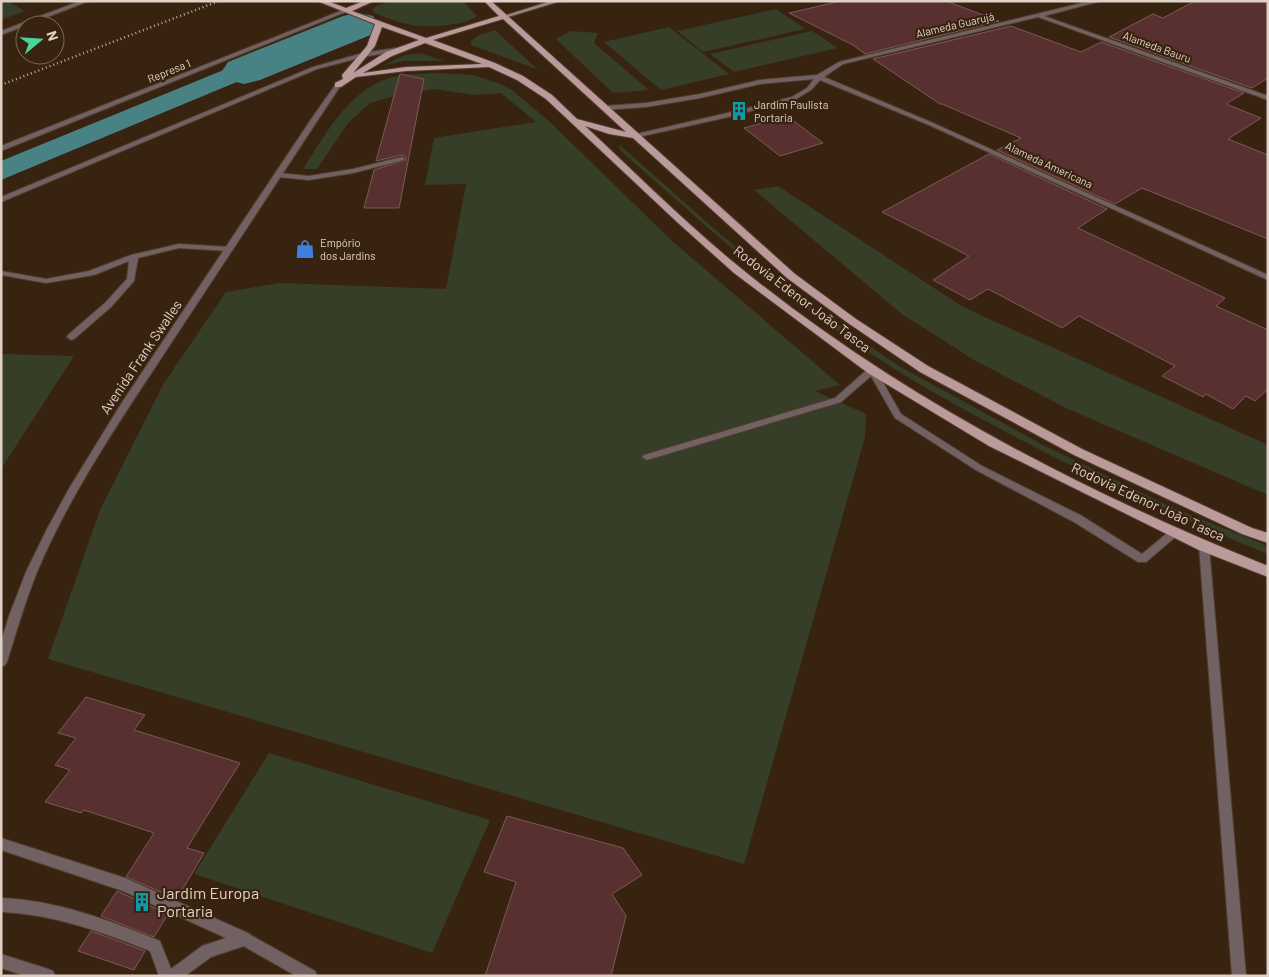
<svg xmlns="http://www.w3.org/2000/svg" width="1269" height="977" viewBox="0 0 1269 977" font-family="Barlow,sans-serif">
<rect width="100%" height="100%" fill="#382210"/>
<g fill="#373e28">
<polygon points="1,1 7,1 25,11 1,20"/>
<path d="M 390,1 L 463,1 L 477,16 C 469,22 458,24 448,25 C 420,29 399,24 373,12 L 373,9 L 378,5 Z"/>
<polygon points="776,9 805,29 703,52 677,31"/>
<polygon points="669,27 729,74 661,90 604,42"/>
<polygon points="495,30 537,69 471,45 471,41 477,36"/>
<polygon points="571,31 598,33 594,43 649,90 613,93 556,39"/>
<polygon points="812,31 838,48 734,72 710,54"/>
<polygon points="420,53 444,61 405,61 384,65 405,55"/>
<path d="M 438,73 L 474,75 L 500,84 L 512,90 L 549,121 L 672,241 L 840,385 L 815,391 L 866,414 L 865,437 L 744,864 L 48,659 L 100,510 L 164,383 L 226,292 L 280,283 L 446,289 L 466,184 L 425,185 L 434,138 L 536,122 L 501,93 L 474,95 L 434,89 L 401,94 L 370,103 L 348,123 L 317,169 L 303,169 C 326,134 347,92 389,78 C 404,73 422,74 438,73 Z"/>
<path d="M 618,146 L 621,146 L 719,233 L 762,268 L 812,306 L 899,366 L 1043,445 L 1171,507 L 1268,546 L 1268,554 C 1179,518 1091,477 1006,432 C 963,409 920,386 879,359 C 785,300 704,224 621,151 Z"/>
<polygon points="778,186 963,307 1268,445 1268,495 1068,409 974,360 902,314 754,190"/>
<polygon points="1,354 74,356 1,469"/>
<polygon points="269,753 490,820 432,953 194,874"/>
</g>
<polygon fill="#498284" points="326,28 343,38 1,180 1,161"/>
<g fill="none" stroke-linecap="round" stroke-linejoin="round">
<polygon fill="#498284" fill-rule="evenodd" points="358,13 373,16 379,25 373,34 260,80 244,84 228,80 222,71 228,62 343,16"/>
</g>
<g fill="#593030" stroke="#7b5a59">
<polygon points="841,1 946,1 999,21 865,54 853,45 789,13"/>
<polygon points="1195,1 1268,1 1268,78 1252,88 1109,37 1153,14 1163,18"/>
<polygon points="1011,26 1081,52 1101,42 1244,93 1226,104 1261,118 1228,139 1268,155 1268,239 1142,188 1115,204 997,150 1021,138 942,104 940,104 873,59"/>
<polygon points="400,74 424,79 399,208 364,208 374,170 406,160 405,156 402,155 376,161"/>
<polygon points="787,116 823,143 780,156 744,128"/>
<polygon points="989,154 1107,209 1078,228 1225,298 1216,306 1268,330 1268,389 1255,401 1246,396 1233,409 1206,394 1203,397 1162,376 1175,366 1079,316 1062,328 988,289 970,300 933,280 969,256 882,212"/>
<polygon points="86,697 145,715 134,730 240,763 187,848 204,853 177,899 126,877 154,833 84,810 81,813 45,802 70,770 55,765 76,738 58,733"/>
<polygon points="507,816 623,848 642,875 612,894 626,916 611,976 485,976 516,882 484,872"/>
<polygon points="117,891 168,914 154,937 101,916"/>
<polygon points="91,931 113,939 145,951 134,970 78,951"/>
</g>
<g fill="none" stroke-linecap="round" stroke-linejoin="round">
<g stroke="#533e2d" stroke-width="2">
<g id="lane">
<polygon points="402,157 404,158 404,160 353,173 309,180 278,177 274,175 278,173 309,176 353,169"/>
<polygon points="179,244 229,247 233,249 229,251 179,248 138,258 134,281 111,307 74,339 71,340 67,337 68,335 105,303 127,279 129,261 94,275 46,283 1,275 1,271 46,279 89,271 131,255"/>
<polygon points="872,367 876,370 901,414 982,466 1082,516 1142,554 1171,530 1179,530 1180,533 1146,562 1138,562 1074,522 976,470 895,418 871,376 841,402 647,460 642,457 644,455 835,398 869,368"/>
<polygon points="1204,542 1208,543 1209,546 1246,976 1232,976 1199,546 1200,543"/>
<path d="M 1,838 L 125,878 L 250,934 L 252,939 L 250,944 L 211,957 L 185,976 L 159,976 L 150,951 C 102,932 53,914 1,912 L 1,898 C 56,900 109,920 160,941 L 171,969 L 202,946 L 226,938 L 123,891 L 1,850 Z"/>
<polygon points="1,954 48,969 53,971 55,976 25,976 1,968"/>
</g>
</g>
<g stroke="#533e2d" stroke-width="2">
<g id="street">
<polygon points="80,1 89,1 1,35 1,31"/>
<polygon points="1090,1 1101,1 1044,16 1268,96 1268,100 1038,17 843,64 824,77 933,123 1268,275 1268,280 929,125 820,80 811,90 796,99 724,118 634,138 631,136 632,135 723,114 792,97 807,88 814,79 760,84 700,98 646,107 604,110 601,108 604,106 646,103 700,94 760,80 817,75 839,62"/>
<polygon points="343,10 348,11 1,151 1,146"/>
<polygon points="402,47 405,49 404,50 363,57 317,69 1,202 1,197 313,67 363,53"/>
<path d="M 338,83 L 341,85 C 288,165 236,245 183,325 C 131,405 74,484 37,572 C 25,602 16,632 7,662 L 5,665 L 1,667 L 1,642 L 9,616 L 26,572 L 47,529 L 70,487 L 121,404 L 314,115 L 336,84 Z"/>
<polygon points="245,932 315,971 317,976 296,976 240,944 238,939 240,934"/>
</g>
</g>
<g stroke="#533e2d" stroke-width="2">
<polygon id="secondary" points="551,1 561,1 505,18 500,17"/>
</g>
<g stroke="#533e2d" stroke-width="2">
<path id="primary" d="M 317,1 L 327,1 L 346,8 L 364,1 L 374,1 L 352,11 L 426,38 L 499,16 L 484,1 L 491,1 L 795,274 L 856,319 L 928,366 L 1082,449 L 1252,528 L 1268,533 L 1268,543 L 1242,534 L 1074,455 L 920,372 L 848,323 L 787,278 L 633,138 L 609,134 L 585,126 C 637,174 687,225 743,270 C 900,397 1081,491 1268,566 L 1268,577 L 1199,550 L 989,446 L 868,373 L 734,273 L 677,222 L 546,99 L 517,80 L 489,67 L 406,71 L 356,77 L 341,87 L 335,87 L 335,83 L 343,79 L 342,75 L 367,46 L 375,24 ZM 503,19 L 626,132 L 577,119 L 552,95 L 523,76 L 495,63 L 433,40 ZM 382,27 L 419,40 L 386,52 L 353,73 L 375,46 ZM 425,43 L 482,64 L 406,67 L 363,73 L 392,56 Z"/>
</g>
<use href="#lane" fill="#716162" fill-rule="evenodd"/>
<use href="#street" fill="#716162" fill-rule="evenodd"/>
<use href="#secondary" fill="#9a8182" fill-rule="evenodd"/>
<use href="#primary" fill="#ba9a9b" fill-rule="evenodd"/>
<polyline stroke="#beaea1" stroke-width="2.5" stroke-dasharray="1 3" stroke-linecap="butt" points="1,85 219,1"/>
</g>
<defs>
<g id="building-bare" transform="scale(1.5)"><path d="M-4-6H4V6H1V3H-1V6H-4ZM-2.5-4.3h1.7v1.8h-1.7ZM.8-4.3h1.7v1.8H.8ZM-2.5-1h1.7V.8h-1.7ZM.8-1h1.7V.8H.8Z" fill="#0f9aa8" stroke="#382210" stroke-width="2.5" paint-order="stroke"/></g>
<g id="shop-bare" transform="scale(1.5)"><path d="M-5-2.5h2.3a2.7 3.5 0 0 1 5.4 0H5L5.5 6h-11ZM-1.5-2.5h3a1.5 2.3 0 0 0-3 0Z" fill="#3f7fe0" stroke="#382210" stroke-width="2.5" paint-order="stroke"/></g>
</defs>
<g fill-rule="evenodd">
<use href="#building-bare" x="739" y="111"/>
<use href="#shop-bare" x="305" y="249"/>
<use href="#building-bare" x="142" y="902"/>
</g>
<g text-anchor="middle" stroke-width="4.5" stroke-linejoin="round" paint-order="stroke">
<g font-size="11" fill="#e0d1c6" stroke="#382210">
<text transform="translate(955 25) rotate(-13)" y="4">Alameda Guarujá</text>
<text transform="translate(1157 47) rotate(20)" y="4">Alameda Bauru</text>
<text transform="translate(169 71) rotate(-22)" y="4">Represa 1</text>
<text transform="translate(1049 165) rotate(25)" y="4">Alameda Americana</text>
</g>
<g font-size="11" fill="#e0d1c6" stroke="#382210" text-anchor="start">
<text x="754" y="109">Jardim Paulista<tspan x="754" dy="13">Portaria</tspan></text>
<text x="320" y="247">Empório<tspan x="320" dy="13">dos Jardins</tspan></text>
</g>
<g font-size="14" fill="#e0d1c6" stroke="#382210">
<text transform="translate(802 299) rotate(37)" y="5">Rodovia Edenor João Tasca</text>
<text transform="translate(141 357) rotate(-56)" y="5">Avenida Frank Swalles</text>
<text transform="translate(1148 502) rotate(25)" y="5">Rodovia Edenor João Tasca</text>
</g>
<g font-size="16" fill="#e0d1c6" stroke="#382210" text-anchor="start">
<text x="157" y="899">Jardim Europa<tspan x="157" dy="18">Portaria</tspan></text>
</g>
</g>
<rect width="1269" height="977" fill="none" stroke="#e0d1c6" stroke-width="5"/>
<g transform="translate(40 40) rotate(72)"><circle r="24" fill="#382210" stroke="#7b6859"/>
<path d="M0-4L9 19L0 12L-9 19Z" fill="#4cd39b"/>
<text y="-8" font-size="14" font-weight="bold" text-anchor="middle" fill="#e0d1c6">N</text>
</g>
</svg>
